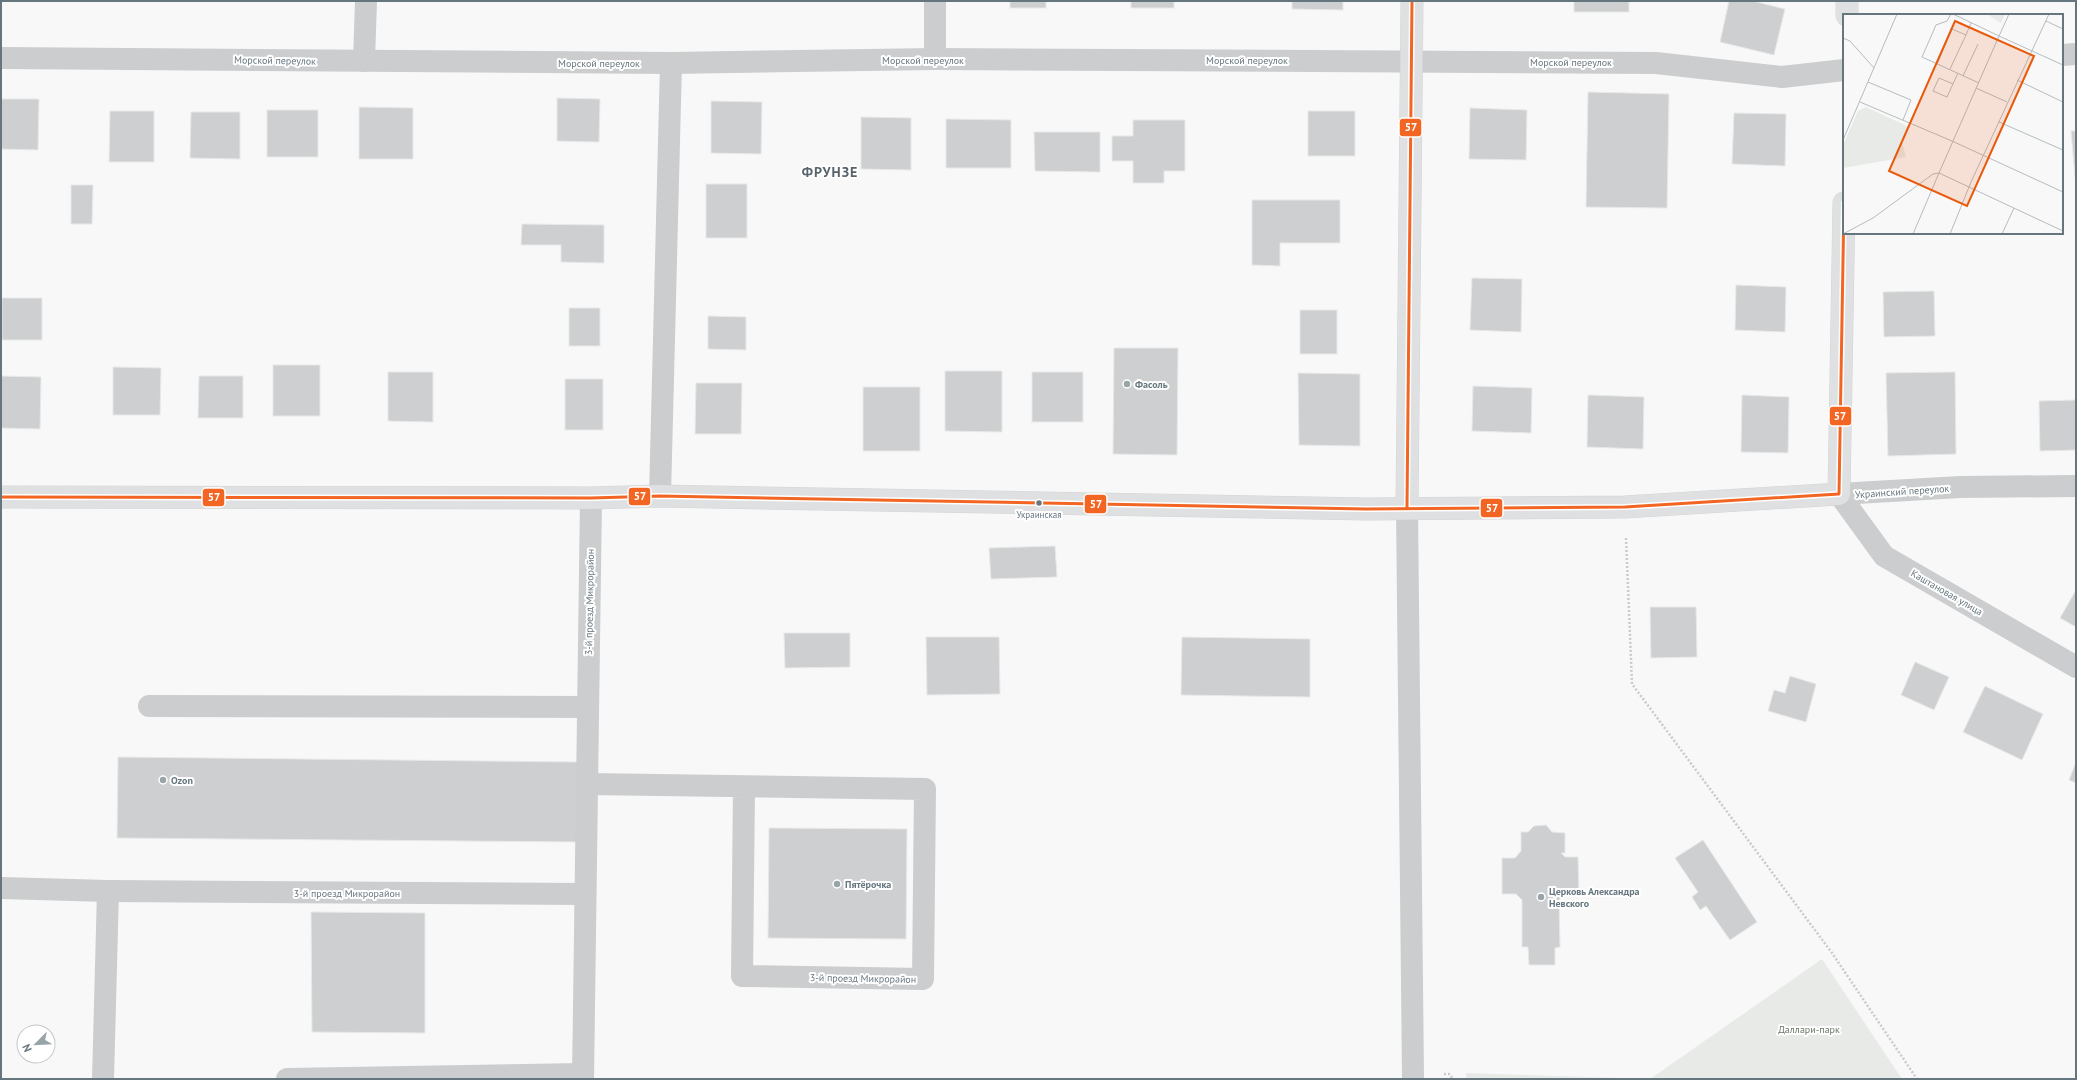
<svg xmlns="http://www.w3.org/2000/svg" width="2077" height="1080" viewBox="0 0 2077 1080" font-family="'PT Sans',sans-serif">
<rect width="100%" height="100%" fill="#f8f8f8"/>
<polygon fill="#e7eae6" points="1822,959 1902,1079 1466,1079 1466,1073 1650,1079"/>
<g fill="#cdcfd0" stroke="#e8e8e8">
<rect x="1010" y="1" width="36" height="7"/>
<rect x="1131" y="1" width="43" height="7"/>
<polygon points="1292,1 1343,1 1343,10 1292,9"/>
<rect x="1574" y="1" width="55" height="11"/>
<polygon points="1729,1 1753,1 1785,9 1774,55 1720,42"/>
<polygon points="1588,92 1669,94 1667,208 1586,207"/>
<polygon points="557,98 600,99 599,142 557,141"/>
<polygon points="1,99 39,99 38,150 1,149"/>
<polygon points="711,101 762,102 761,154 711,153"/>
<polygon points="359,107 413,108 413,159 359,159"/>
<polygon points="1470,108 1527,110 1526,160 1469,159"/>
<rect x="267" y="110" width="51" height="47"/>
<polygon points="110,111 154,111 154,162 109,162"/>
<rect x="1308" y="111" width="47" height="45"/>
<polygon points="191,112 240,112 240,159 190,158"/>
<polygon points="1734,113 1786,114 1785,166 1732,164"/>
<polygon points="861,117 911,118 911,170 861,169"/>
<polygon points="946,119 1011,120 1011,168 946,168"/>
<polygon points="1133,120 1185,120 1185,171 1164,171 1164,183 1133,183 1133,161 1112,161 1112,136 1133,136"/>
<polygon points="2071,131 2076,131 2076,188"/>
<polygon points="1034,132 1100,132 1100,172 1035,171"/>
<rect x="706" y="184" width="41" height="54"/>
<polygon points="71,185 93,185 92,224 71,224"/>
<polygon points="1252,200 1340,200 1340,243 1280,243 1280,266 1252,265"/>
<polygon points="522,224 604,225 604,263 561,262 561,245 521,245"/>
<polygon points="1472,278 1522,279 1521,332 1470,330"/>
<polygon points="1736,285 1786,287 1785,332 1735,330"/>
<polygon points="1934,291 1935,336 1884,337 1883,292"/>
<rect x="2" y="298" width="40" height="42"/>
<rect x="569" y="308" width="31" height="38"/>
<rect x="1300" y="310" width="37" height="44"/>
<polygon points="708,316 746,317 746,350 708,349"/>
<polygon points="1114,348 1178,348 1177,455 1113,454"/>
<rect x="273" y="365" width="47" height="51"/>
<polygon points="113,367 161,368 160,415 113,415"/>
<polygon points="945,371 1002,371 1002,432 945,431"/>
<polygon points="388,372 433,372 433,422 388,421"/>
<rect x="1032" y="372" width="51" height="50"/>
<polygon points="1955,372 1956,454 1888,456 1886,373"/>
<polygon points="1298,373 1360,374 1360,446 1299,445"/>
<polygon points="1,376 41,377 40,429 1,428"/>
<polygon points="199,376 243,376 243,418 198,418"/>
<rect x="565" y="379" width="38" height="51"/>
<polygon points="696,383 742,383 741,434 695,434"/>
<polygon points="1473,386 1532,388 1531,433 1472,431"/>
<rect x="863" y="387" width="57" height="64"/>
<polygon points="1588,395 1644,397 1643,449 1587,447"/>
<polygon points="1742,395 1789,397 1788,453 1741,452"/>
<polygon points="2076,400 2076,450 2040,451 2039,401"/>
<polygon points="1055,546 1057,577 991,579 989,548"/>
<polygon points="2076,590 2076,627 2060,618"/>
<polygon points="1650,607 1696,607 1697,657 1651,658"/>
<polygon points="784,633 850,633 850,667 785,668"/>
<polygon points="926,637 999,637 1000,694 927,695"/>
<polygon points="1182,637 1310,639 1310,697 1181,695"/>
<polygon points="1915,662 1949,677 1934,710 1901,695"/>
<polygon points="1790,676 1816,684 1806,722 1768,711 1774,690 1785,693"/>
<polygon points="1985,686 2043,714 2022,760 1963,732"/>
<polygon points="118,757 578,762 578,842 117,838"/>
<polygon points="2076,762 2076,783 2069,780"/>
<polygon points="1546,825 1552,832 1565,833 1565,853 1561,853 1565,857 1578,857 1579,894 1565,894 1559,900 1560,947 1555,948 1555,965 1529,965 1528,947 1522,947 1522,900 1516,894 1502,894 1502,858 1515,858 1521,851 1521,832 1528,832 1534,826"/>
<polygon points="769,828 907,829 906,939 768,938"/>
<polygon points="1703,840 1757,922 1730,940 1706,906 1700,910 1692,897 1698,892 1675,858"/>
<polygon points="311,912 425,913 425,1033 312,1032"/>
</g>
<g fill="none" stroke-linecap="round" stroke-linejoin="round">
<g stroke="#d4d5d5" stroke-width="23">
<g id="major">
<polyline points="1847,15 1847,1"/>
<polyline points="1,497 591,498 660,496 1366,509 1625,507 1839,494 1844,203"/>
<polyline points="1407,507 1412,1"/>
</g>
</g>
<g stroke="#c9cacb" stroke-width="2.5" stroke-dasharray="2 2" stroke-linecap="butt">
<polyline points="1626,538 1632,684 1832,953 1917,1079"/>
<polyline points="1444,1074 1449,1074 1453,1079"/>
</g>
<g stroke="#cbcdce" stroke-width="22">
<polyline points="2062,55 2076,54"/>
<polyline points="1,58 671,63 935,59 1656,63 1782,77 1844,70"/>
<polyline points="935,59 935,1"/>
<polyline points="364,61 366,1"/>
<polyline points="1839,494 1884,556 2076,667"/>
<polyline points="1839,494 1960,487 2076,486"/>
<polyline points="660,496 671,63"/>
<polyline points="1407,507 1413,1079"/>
<polyline points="149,706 588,707"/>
<polyline points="587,784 925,789 923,979 742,976 744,787"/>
<polyline points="1,888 108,891 103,1079"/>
<polyline points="108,891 585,894"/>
<polyline points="287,1079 583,1074"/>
<polyline points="583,1079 591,498"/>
</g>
<use href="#major" stroke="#dfe0e1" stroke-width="22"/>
<g stroke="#fff" stroke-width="6">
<g id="bus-1">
<polyline points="1,497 591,498 660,496 1366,509 1625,507 1839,494 1844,203"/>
<polyline points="1407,507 1412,1"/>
</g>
</g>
<use href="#bus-1" stroke="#f26522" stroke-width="3"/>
</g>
<g fill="#99a4a9" stroke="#fff" stroke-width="1.5">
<circle cx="1127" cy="384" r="4"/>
<circle cx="163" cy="780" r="4"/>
<circle cx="837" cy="884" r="4"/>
<circle cx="1541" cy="897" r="4"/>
</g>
<circle fill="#66767f" stroke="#fff" stroke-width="1.5" cx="1039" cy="503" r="3.5"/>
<g text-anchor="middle" stroke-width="4" stroke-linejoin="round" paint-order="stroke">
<g font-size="9" fill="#66767f" stroke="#fff">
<text x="1039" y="518">Украинская</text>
</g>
<g font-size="10" fill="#66767f" stroke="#fff">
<text transform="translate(275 60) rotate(1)" y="4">Морской переулок</text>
<text x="923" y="64">Морской переулок</text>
<text x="1247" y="64">Морской переулок</text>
<text x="1571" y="66">Морской переулок</text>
<text x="599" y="67">Морской переулок</text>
<text transform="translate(1902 491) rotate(-4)" y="4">Украинский переулок</text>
<text transform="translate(1947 592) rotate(30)" y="4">Каштановая улица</text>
<text transform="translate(589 602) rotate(-89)" y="4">3-й проезд Микрорайон</text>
<text x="347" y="897">3-й проезд Микрорайон</text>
<text transform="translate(863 978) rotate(1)" y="4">3-й проезд Микрорайон</text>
</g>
<g font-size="10" font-weight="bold" fill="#66767f" stroke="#fff" text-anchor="start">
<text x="1135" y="388">Фасоль</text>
<text x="171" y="784">Ozon</text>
<text x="845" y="888">Пятёрочка</text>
<text x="1549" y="895">Церковь Александра<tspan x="1549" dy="12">Невского</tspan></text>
</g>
<g font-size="10" fill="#697865" stroke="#fff">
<text x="1809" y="1033">Даллари-парк</text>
</g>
<g font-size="14" font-weight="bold" letter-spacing="1" fill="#58646b" stroke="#fff">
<text x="830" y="177">ФРУНЗЕ</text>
</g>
</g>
<g transform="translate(1843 14)">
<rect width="220" height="220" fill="#f8f8f8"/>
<path d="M 144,0 L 162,0 L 158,9 ZM 23,93 L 66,113 L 59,127 L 63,143 L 0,154 L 0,131 L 15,97 Z" fill="#e7eae6"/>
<path fill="none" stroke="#b5bcc1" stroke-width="1" d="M 108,0 L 104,7 L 93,11 L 79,43 L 136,69M 110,0 L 156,22 L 96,159 L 220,217M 166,0 L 156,22 L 220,51M 203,7 L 220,15M 0,24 L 7,27 L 31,54M 94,50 L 109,15 L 123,21 L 128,9M 107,55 L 123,21M 120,62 L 135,30M 174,66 L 220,88M 25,68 L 68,86 L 60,106M 110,70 L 96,64 L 90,77 L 104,83 L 115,59M 133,74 L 164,88M 17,88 L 109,127M 156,108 L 220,136M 0,126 L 54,0M 109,127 L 220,178M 0,220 L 30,204 L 90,160 L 96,159M 70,220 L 96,159M 107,220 L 128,168 L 206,0M 159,220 L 171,194"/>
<path fill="#e8590c" fill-opacity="0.15" stroke="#e8590c" stroke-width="2" d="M 112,7 L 191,42 L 124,192 L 46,157 Z"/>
<rect width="220" height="220" fill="none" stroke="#66767f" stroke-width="2"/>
</g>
<g stroke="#fff" stroke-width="1.5">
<rect x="1399" y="118" width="23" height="19" rx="4" fill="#f26522"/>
<rect x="1829" y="406" width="23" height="20" rx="4" fill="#f26522"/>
<rect x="628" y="487" width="23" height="19" rx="4" fill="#f26522"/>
<rect x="202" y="488" width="23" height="19" rx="4" fill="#f26522"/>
<rect x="1084" y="494" width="23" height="20" rx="4" fill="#f26522"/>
<rect x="1480" y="498" width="23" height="20" rx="4" fill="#f26522"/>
</g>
<g font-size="11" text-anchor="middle" font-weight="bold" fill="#fff">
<text x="1411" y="131">57</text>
<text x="1840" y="420">57</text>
<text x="640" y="500">57</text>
<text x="214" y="501">57</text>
<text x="1096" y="508">57</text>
<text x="1492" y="512">57</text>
</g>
<rect width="2077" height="1080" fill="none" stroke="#66767f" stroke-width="4"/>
<g transform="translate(36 1044) rotate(246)"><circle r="19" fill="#ffffff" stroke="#c2c8cc"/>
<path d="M0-3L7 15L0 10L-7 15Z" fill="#99a4a9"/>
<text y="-6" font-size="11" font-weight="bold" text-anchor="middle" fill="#66767f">N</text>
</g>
</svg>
